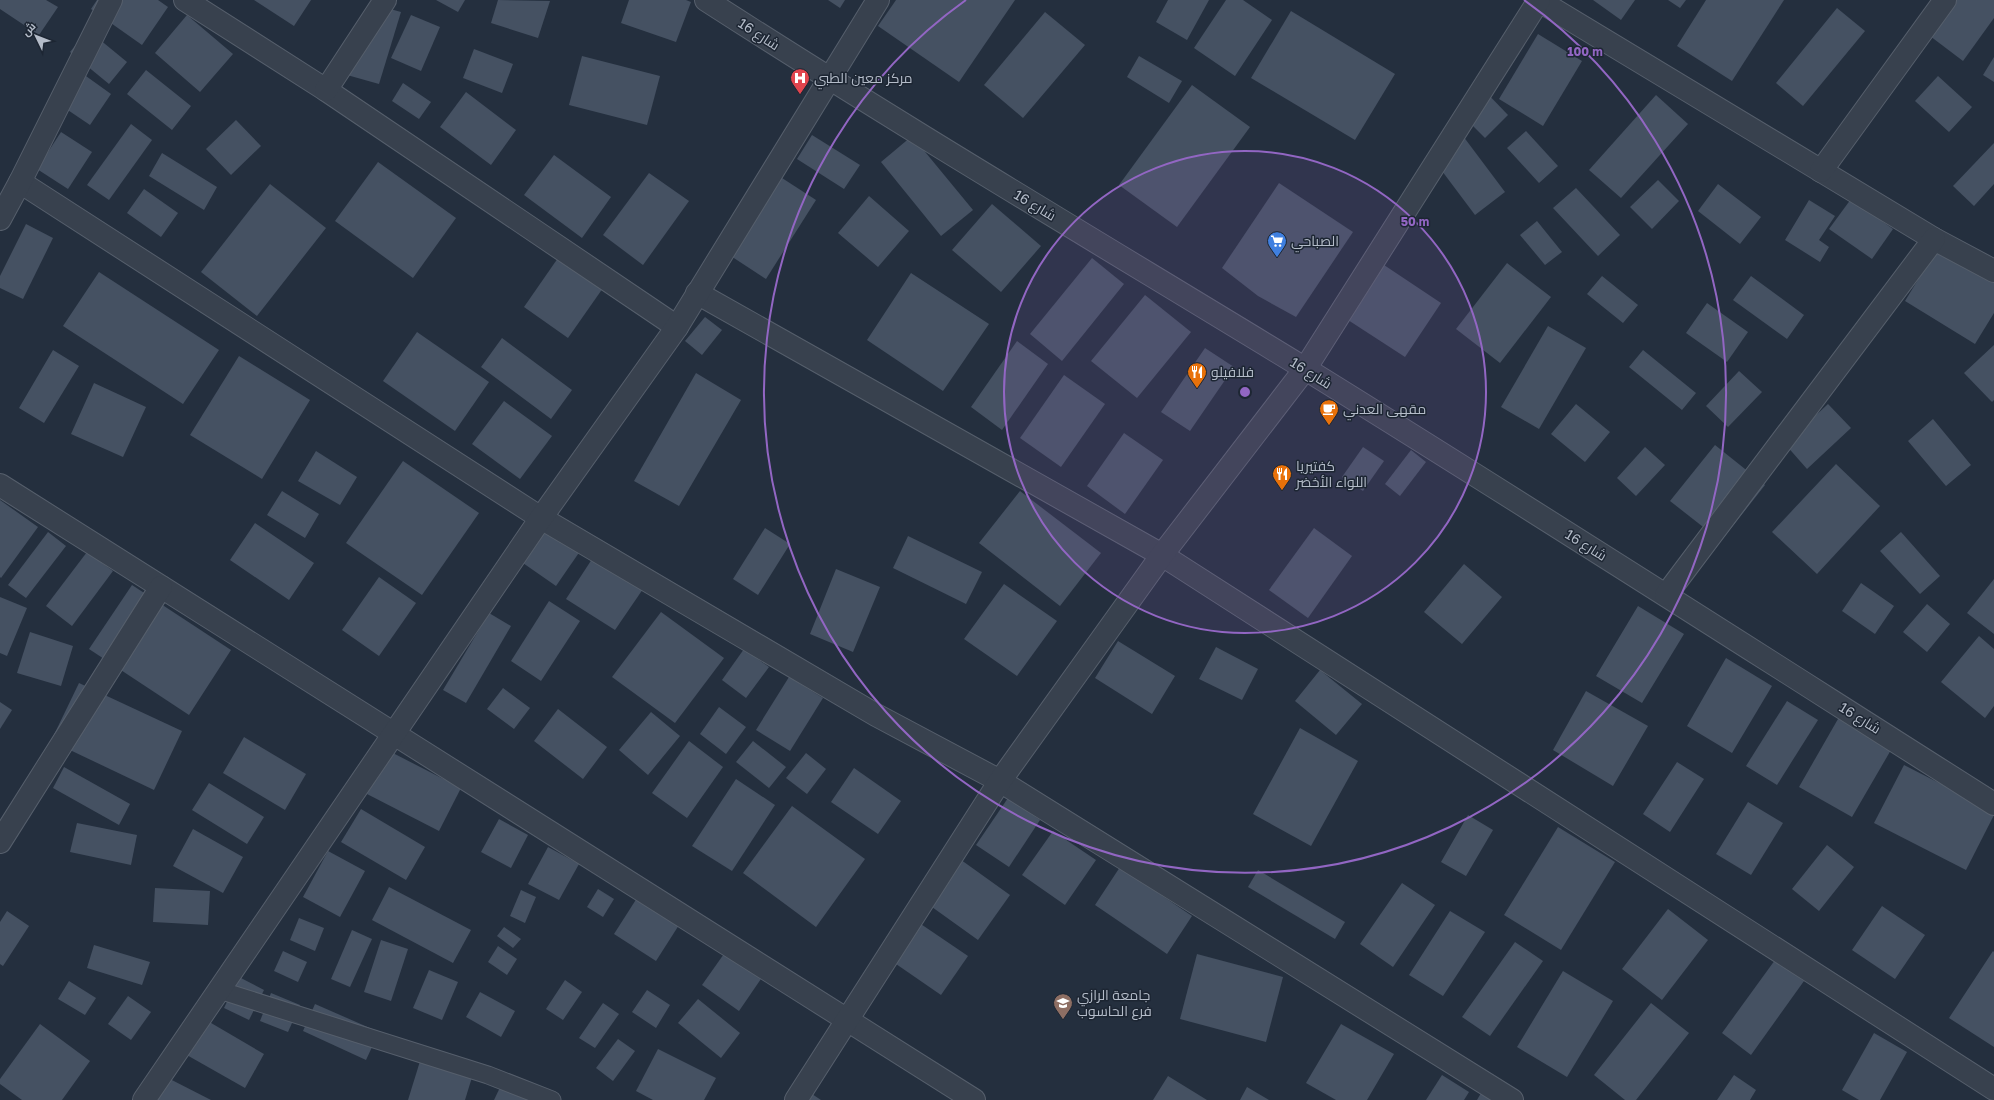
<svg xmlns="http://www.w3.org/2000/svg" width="1994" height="1100" viewBox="0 0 1994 1100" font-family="'Golos Text',Cairo,sans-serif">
<rect width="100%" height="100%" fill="#242f3e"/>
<g fill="#455162">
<polygon points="0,0 46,0 58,7 39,35 0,9"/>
<polygon points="97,0 158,0 168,7 142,45 91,9"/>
<polygon points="254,0 311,0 294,26"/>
<polygon points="436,0 465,0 458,12"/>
<polygon points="498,0 550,1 538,38 491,23"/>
<polygon points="629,0 686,0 691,2 676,42 621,23"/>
<polygon points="828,0 845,0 840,8"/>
<polygon points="896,0 1015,0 959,82 878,26"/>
<polygon points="1168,0 1209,0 1187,40 1156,22"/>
<polygon points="1226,0 1243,0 1272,20 1235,76 1194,48"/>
<polygon points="1593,0 1635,0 1621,20"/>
<polygon points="1668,0 1686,0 1680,8"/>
<polygon points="1706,0 1784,0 1732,81 1677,46"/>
<polygon points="1950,0 1994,0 1994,18 1963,61 1926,33"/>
<polygon points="369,3 401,12 379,84 347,75"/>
<polygon points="1837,8 1865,31 1803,106 1776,83"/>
<polygon points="1291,11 1395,74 1355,140 1251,78"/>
<polygon points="1045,12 1085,45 1023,118 984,85"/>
<polygon points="187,15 233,54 200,92 155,53"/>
<polygon points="411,15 440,27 421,71 391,58"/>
<polygon points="88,30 127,62 109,84 70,52"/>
<polygon points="1538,34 1582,61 1543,126 1499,99"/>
<polygon points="474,49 513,64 502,93 463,78"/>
<polygon points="582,56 660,76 647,125 569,105"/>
<polygon points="1139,56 1182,81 1169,103 1127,77"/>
<polygon points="1994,57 1994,82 1983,75"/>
<polygon points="72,66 111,94 90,125 50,98"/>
<polygon points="146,70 191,106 172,130 127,94"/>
<polygon points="1938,76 1972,107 1949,132 1915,101"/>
<polygon points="403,83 431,102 419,119 392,101"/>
<polygon points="1192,85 1250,127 1177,227 1119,185"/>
<polygon points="1482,88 1508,115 1485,138 1458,111"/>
<polygon points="466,92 516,130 491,165 440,127"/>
<polygon points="1656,95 1688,124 1621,198 1589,170"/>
<polygon points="236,120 261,146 231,175 206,149"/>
<polygon points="131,124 152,140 109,200 87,185"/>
<polygon points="1526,131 1558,166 1539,183 1507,148"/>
<polygon points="61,132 92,152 68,189 37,169"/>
<polygon points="812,135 860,165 844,189 797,159"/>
<polygon points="912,136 973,210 941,236 881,162"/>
<polygon points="1463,136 1505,192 1475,215 1433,159"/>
<polygon points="1994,143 1994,184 1974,206 1953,186"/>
<polygon points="162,153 217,187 204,210 149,176"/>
<polygon points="554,155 611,197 582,238 524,195"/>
<polygon points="378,162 456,218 413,278 335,221"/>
<polygon points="765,167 816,200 766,279 714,245"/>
<polygon points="649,173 689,201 643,265 603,235"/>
<polygon points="1658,180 1679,201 1652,229 1630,207"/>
<polygon points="1279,183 1353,232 1296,317 1258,296 1222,268"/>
<polygon points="270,184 326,228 257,316 201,272"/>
<polygon points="1718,184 1761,217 1740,244 1698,211"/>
<polygon points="1576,188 1620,235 1598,256 1553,208"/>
<polygon points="144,189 178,213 161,237 127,213"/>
<polygon points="869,196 909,231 878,267 838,233"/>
<polygon points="1851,199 1893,229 1872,259 1829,229"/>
<polygon points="1809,200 1835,216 1819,240 1829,247 1820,262 1785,240"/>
<polygon points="992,204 1041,246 1001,292 952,250"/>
<polygon points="1537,221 1562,252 1545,265 1520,235"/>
<polygon points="26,224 53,238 23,299 0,288 0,276"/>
<polygon points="1938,247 1994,281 1994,313 1975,344 1905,301"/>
<polygon points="558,258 603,288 568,338 524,307"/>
<polygon points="1092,258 1124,284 1062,361 1030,334"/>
<polygon points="1507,263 1551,297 1500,363 1456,329"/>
<polygon points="1384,265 1441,303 1405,357 1348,320"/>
<polygon points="99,272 219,350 183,404 63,326"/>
<polygon points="911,273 989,324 943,391 867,340"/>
<polygon points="1602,276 1638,305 1623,323 1587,294"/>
<polygon points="1751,276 1804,315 1787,339 1733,300"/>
<polygon points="1145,295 1191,332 1137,398 1091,361"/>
<polygon points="1707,303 1748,332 1727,362 1686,333"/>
<polygon points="705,317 722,330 702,355 685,341"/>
<polygon points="1548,326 1586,348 1539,429 1501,407"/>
<polygon points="417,332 489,382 455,431 383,381"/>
<polygon points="502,338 572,390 551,419 481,367"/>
<polygon points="1017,341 1048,364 1002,430 971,407"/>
<polygon points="1994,345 1994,400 1992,402 1964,373"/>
<polygon points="1205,348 1234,367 1190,431 1161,412"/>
<polygon points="53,350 79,366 44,423 19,408"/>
<polygon points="1643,350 1696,393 1682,410 1629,367"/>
<polygon points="239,356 310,400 262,479 190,435"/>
<polygon points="1739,371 1762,392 1728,427 1706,406"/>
<polygon points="696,373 741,400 679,506 634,481"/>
<polygon points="1064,375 1105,404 1061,467 1020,438"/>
<polygon points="94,383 146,407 123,457 71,434"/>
<polygon points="504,401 552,436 520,479 472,444"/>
<polygon points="1576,404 1610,432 1585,462 1551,434"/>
<polygon points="1828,404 1851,428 1807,469 1785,444"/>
<polygon points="1933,419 1971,465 1946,486 1908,441"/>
<polygon points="1124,433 1163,460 1125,514 1087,486"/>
<polygon points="1715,445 1765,485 1721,541 1670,501"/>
<polygon points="1363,447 1384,461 1363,491 1342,477"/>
<polygon points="1645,447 1665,465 1636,496 1617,478"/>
<polygon points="1411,450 1426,462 1400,496 1385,484"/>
<polygon points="316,451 357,477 340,505 298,481"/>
<polygon points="403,461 479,513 422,595 346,543"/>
<polygon points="1836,464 1880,506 1817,574 1772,532"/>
<polygon points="282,491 319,514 305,538 267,515"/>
<polygon points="1020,491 1101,553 1060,606 979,543"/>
<polygon points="0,500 38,527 1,578 0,577"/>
<polygon points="541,509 587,541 556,586 510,554"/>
<polygon points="255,523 314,563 289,600 230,560"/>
<polygon points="765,528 790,544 758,595 733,579"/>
<polygon points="1314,528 1352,556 1308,618 1269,590"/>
<polygon points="48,532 66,546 26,598 8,585"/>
<polygon points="1901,532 1940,576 1920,594 1880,551"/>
<polygon points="908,536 982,572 966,604 893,568"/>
<polygon points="87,552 113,571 72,626 46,606"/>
<polygon points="594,556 643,589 615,630 566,599"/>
<polygon points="1464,564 1502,597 1462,644 1424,612"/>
<polygon points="836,569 880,587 853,652 810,634"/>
<polygon points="379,577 416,603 379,656 342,630"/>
<polygon points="1994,579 1994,634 1967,613"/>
<polygon points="1861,583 1894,606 1875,634 1842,611"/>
<polygon points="1004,584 1057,621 1017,676 964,639"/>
<polygon points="132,585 231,650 189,715 89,649"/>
<polygon points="0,597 27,608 7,656 0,653"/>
<polygon points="549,601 580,621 541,681 511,661"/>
<polygon points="1927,604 1950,624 1927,652 1903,632"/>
<polygon points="1638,606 1684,634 1642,703 1596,676"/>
<polygon points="661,612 724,658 675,723 612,677"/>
<polygon points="489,613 511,626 466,703 443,690"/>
<polygon points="30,632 73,646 61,686 17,673"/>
<polygon points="1979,636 1994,649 1994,706 1985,718 1941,682"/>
<polygon points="1118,641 1175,676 1152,714 1095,678"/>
<polygon points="1216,647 1258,669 1242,700 1199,679"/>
<polygon points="744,649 769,667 746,698 722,680"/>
<polygon points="1726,658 1772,686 1732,753 1687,726"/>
<polygon points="1320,670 1362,704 1336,735 1295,701"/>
<polygon points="789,677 823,698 790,751 756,730"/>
<polygon points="79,683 182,731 154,790 51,741"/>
<polygon points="503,688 530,708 514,729 487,709"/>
<polygon points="1586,691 1648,726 1613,786 1553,750"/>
<polygon points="1787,701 1818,720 1777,785 1746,766"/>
<polygon points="0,702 12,710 0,729"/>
<polygon points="719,707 746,727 726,754 700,734"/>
<polygon points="558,709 607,747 583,779 534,741"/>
<polygon points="651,712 680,736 648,775 619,750"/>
<polygon points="1842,712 1895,743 1852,817 1799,787"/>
<polygon points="1300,728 1358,761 1311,846 1253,814"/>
<polygon points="244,737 306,774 285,810 223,773"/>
<polygon points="689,741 723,767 687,818 652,793"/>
<polygon points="753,741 786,767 769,788 736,762"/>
<polygon points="389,751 461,788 439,831 367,794"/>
<polygon points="806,753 826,769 807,794 786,778"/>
<polygon points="1677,762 1704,779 1670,832 1643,814"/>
<polygon points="1904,765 1994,811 1994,815 1966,870 1874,823"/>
<polygon points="64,767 130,804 119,825 53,788"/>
<polygon points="854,768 901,801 878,834 831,802"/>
<polygon points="736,779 775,805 732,871 692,846"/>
<polygon points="209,783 264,817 247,844 192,810"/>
<polygon points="1008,798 1040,820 1009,867 976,845"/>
<polygon points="1748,802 1783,823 1751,875 1716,854"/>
<polygon points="792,806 865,859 816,927 743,873"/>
<polygon points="361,809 425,847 406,880 341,842"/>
<polygon points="1468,815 1493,830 1466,876 1441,862"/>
<polygon points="499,819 528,835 511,868 481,852"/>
<polygon points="77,823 137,835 131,865 70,852"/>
<polygon points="1558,827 1615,862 1561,950 1504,915"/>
<polygon points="193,829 243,857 223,893 173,866"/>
<polygon points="1053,831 1096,860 1065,905 1022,875"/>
<polygon points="1827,845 1854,867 1819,911 1792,889"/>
<polygon points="548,847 579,864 559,900 528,884"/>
<polygon points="328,851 365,871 340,917 303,897"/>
<polygon points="950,852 1010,895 978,940 918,897"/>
<polygon points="1120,867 1192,916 1167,954 1095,905"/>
<polygon points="1258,870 1345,922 1335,939 1248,887"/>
<polygon points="1402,883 1435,905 1393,967 1360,944"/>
<polygon points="389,887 471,930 453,963 372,920"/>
<polygon points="155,888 210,891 208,925 153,922"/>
<polygon points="598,889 614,899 603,917 587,907"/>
<polygon points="521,890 536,897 525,923 510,916"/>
<polygon points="637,898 679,925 656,961 614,934"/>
<polygon points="1882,906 1925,935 1895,979 1852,950"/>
<polygon points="1668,909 1708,940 1662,1000 1622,969"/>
<polygon points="7,911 29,926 3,966 0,964 0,922"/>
<polygon points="1450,911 1485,932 1443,996 1409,975"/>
<polygon points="909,916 968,956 941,995 883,955"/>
<polygon points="299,918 324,928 315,951 290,940"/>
<polygon points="504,927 521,939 513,948 497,936"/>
<polygon points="352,930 372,939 350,987 331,979"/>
<polygon points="381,940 408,949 391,1001 364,992"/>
<polygon points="1515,942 1543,961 1490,1036 1462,1017"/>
<polygon points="94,945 150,962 142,985 87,968"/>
<polygon points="498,946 517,959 507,975 488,962"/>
<polygon points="283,951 307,962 298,982 274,971"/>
<polygon points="726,951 763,976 739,1011 702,985"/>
<polygon points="1993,951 1994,952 1994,1047 1949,1018"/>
<polygon points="1197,954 1283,977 1266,1042 1180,1019"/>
<polygon points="1775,960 1804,981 1751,1055 1722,1033"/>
<polygon points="429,970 458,982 442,1020 413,1008"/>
<polygon points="1563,971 1613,1001 1567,1077 1517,1047"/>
<polygon points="239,977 264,990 249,1020 224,1008"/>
<polygon points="565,980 582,992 563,1020 546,1009"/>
<polygon points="69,981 96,998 85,1015 58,999"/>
<polygon points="647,990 670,1005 656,1028 632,1012"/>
<polygon points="480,992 515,1011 501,1037 466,1017"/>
<polygon points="271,993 300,1005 288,1032 260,1021"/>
<polygon points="128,996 151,1012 131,1040 108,1024"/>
<polygon points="698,999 740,1033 721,1058 678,1023"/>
<polygon points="603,1003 619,1014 595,1048 579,1038"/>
<polygon points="1651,1003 1689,1033 1636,1100 1625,1100 1594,1075"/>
<polygon points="315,1004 379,1032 366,1060 303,1031"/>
<polygon points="206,1020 264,1054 245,1088 185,1054"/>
<polygon points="40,1024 90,1061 62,1100 22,1100 0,1084 0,1079"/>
<polygon points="1341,1024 1394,1054 1367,1100 1336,1100 1306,1083"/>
<polygon points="1874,1033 1907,1052 1880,1100 1859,1100 1842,1090"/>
<polygon points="618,1039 635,1051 613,1081 596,1068"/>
<polygon points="658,1049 716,1078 704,1100 653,1100 636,1091"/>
<polygon points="421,1058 473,1074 465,1100 408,1100"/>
<polygon points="1442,1075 1469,1092 1464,1100 1426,1100"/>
<polygon points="1734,1075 1756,1090 1750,1100 1717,1100"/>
<polygon points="164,1076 211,1100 152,1100"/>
<polygon points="1168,1076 1207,1100 1153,1100"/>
<polygon points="504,1079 552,1100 494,1100"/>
<polygon points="1247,1087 1269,1100 1240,1100"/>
<polygon points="809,1092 821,1100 804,1100"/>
<polygon points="1481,1093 1492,1100 1477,1100"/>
</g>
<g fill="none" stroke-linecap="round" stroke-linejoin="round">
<g stroke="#565f6c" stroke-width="19">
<polyline id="lane" points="219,990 488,1075 552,1100"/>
</g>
<g stroke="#565f6c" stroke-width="24">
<g id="street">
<polyline points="185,0 326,90 677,327"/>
<path d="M 706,0 C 903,127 1104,246 1304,368 C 1535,511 1764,658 1994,804"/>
<polyline points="1538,0 1934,239 1994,271"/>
<polyline points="326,90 385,0"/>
<polyline points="1821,171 1945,0"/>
<polyline points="20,182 541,518 876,715 1000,781 1512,1100"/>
<polyline points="0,219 20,182 111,0"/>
<polyline points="697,293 1162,555 1994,1089"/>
<polyline points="0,485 974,1100"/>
<polyline points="1666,595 1934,239"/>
<polyline points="0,842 161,587"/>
<polyline points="144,1100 541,518 677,327 878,0"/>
<polyline points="796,1100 1000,781 1162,555 1305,369 1539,0"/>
</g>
</g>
<use href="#lane" stroke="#38414e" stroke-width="17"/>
<use href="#street" stroke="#38414e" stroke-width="22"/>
</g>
<circle cx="1245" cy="392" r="241" fill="#9266c3" fill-opacity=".12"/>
<g fill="none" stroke="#9266c3" stroke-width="2">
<circle cx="1245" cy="392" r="241"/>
<path d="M1524 0A481 481 0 1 1 966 0"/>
</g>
<defs>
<g id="hospital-pin" transform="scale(1)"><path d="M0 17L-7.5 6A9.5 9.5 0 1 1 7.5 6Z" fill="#e0444e" stroke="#1d2633"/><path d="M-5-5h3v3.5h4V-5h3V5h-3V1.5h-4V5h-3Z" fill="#fff"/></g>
<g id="supermarket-pin" transform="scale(1)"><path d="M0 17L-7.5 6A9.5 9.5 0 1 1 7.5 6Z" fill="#3f7fe0" stroke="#1d2633"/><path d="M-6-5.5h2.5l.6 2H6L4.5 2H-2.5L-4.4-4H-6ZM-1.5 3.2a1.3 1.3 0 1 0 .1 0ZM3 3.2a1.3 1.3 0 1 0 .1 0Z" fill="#fff"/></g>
<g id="restaurant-pin" transform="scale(1)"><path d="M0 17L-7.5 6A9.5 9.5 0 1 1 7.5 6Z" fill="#e8710a" stroke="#1d2633"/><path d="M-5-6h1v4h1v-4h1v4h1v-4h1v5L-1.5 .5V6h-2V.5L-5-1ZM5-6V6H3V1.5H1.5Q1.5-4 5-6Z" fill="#fff"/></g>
<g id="cafe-pin" transform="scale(1)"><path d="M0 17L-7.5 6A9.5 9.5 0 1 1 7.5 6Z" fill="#e8710a" stroke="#1d2633"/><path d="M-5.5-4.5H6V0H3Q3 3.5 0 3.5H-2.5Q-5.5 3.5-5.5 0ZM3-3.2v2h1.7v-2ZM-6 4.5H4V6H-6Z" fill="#fff"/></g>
<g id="university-pin" transform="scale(1)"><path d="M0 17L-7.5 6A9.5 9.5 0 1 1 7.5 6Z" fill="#8d6e63" stroke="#1d2633"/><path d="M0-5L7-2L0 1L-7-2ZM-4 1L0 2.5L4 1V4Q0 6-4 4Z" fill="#fff"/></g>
</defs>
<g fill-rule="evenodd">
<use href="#hospital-pin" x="800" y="78"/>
<use href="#supermarket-pin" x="1277" y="241"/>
<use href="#restaurant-pin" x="1197" y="372"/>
<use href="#cafe-pin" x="1329" y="409"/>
<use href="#restaurant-pin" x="1282" y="474"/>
<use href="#university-pin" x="1063" y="1003"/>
</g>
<g text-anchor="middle" stroke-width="3" stroke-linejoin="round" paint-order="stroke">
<g font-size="14" fill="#b4bcc9" stroke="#1d2633">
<text transform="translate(759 34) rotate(33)" y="5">شارع 16</text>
<text transform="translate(1035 205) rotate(31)" y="5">شارع 16</text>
<text transform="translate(1311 373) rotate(32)" y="5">شارع 16</text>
<text transform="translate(1586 545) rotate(32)" y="5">شارع 16</text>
<text transform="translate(1860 718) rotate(32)" y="5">شارع 16</text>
</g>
<g font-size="14" fill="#b4bcc9" stroke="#1d2633" text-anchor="start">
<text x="814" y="83">مركز معين الطبي</text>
<text x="1291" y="246">الصباحي</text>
<text x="1211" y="377">فلافيلو</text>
<text x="1343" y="414">مقهى العدني</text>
<text x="1296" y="471">كفتيريا<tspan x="1296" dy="16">اللواء الأخضر</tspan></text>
<text x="1077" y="1000">جامعة الرازي<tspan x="1077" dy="16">فرع الحاسوب</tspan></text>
</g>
</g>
<circle cx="1245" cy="392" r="6" fill="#9266c3" stroke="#1d2633" stroke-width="2"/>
<g font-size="12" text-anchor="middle" font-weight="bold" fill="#9266c3" stroke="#1d2633" stroke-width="3" stroke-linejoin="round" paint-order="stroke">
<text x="1585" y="56">100 m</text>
<text x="1415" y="226">50 m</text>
</g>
<g transform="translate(36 36) rotate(313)" stroke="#1d2633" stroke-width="3" paint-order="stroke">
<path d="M0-3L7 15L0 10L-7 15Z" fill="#b4bcc9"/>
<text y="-6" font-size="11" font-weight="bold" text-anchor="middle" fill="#b4bcc9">ش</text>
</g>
</svg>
